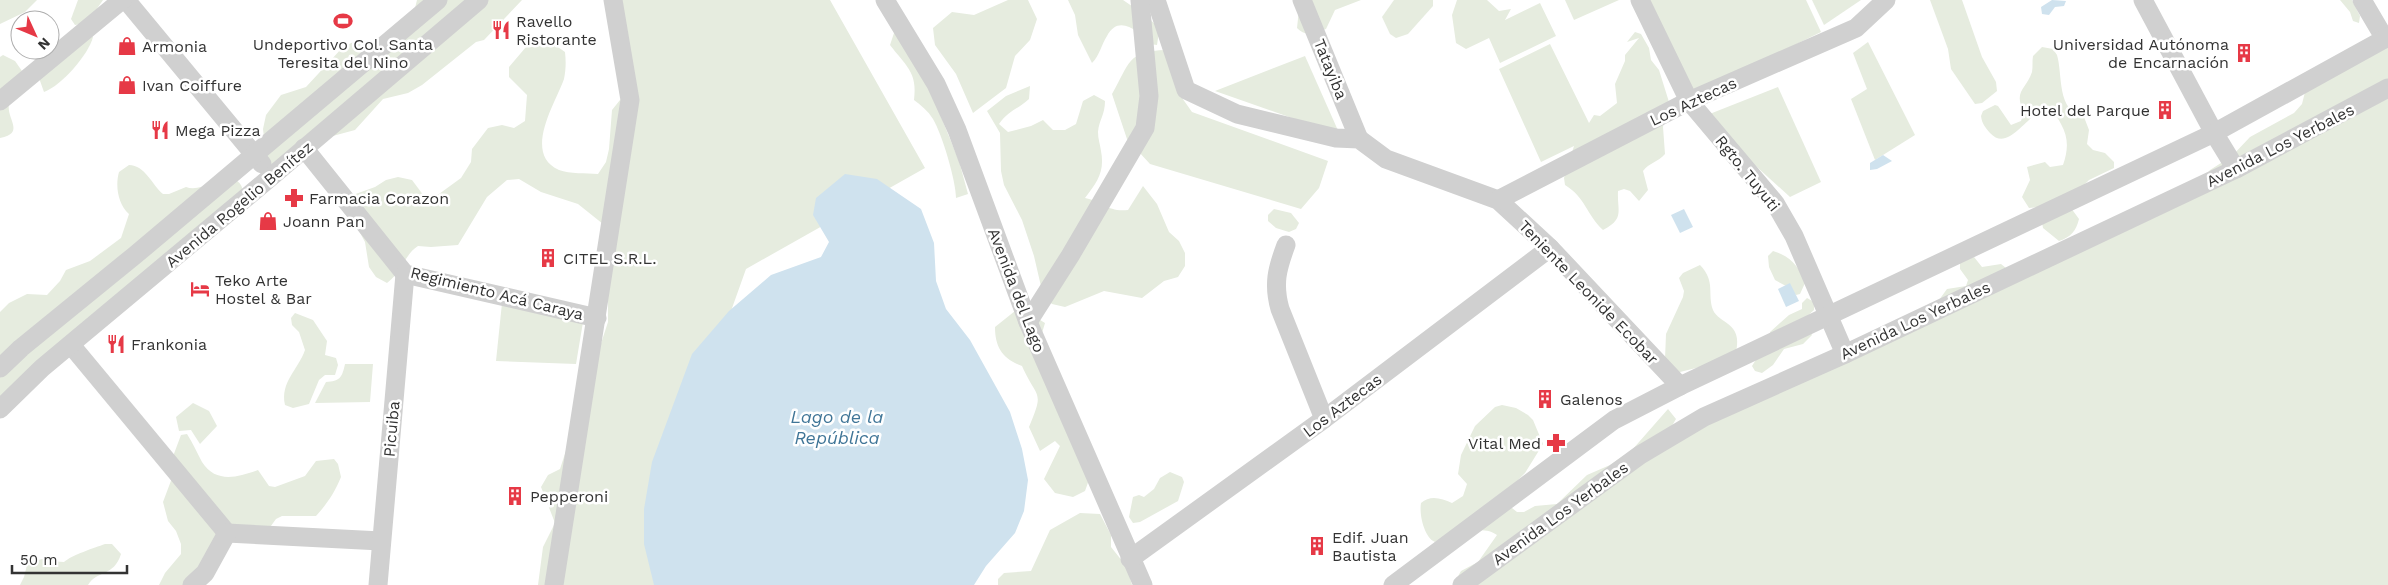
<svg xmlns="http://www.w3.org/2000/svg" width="2388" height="585" viewBox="0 0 2388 585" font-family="'Work Sans',sans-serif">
<rect width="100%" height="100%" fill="#fff"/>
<g fill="#e6ecdf">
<polygon points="0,0 37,0 25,12 0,24"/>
<polygon points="78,0 103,0 87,23 75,25 71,19"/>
<polygon points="417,0 522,0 484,40 476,42 422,85 408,93 383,99 355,130 329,137 272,166 266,154 263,129 266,115 281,95 306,87 342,48 353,42 377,42 414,12"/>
<path d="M 610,0 L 830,0 L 925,168 L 746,269 L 681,451 L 661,585 L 538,585 L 543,547 L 555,523 L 541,487 L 548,475 L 560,469 L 608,322 L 608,228 L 578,204 L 541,192 L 519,179 L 507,180 L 487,197 L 458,245 L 431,247 L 418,246 C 404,255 403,271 387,283 L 376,277 L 369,267 L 365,242 L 359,231 L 350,196 L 375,187 L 386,180 L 398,177 L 412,180 L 427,200 L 439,194 L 461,178 L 471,162 L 472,149 L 488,128 L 502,125 L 514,128 L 525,121 L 527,95 L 509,77 L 509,67 L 526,47 L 555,45 L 565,52 C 566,61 566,69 564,79 C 556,102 522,154 559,170 C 570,174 586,173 598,174 L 606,162 L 609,149 L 612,110 L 624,95 Z"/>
<polygon points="1008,0 1028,0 1037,19 1030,40 1015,56 1006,88 973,113 956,74 935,45 933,28 952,12 974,15"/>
<path d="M 1068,0 L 1123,0 L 1145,15 L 1156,25 L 1159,32 L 1157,45 L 1150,44 C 1139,32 1119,13 1107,36 C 1101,45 1100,55 1092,63 L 1078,35 L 1075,15 Z"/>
<path d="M 1300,0 L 1361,0 L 1335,10 L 1326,29 C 1315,32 1306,38 1297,28 Z"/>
<polygon points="1394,0 1433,0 1433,6 1408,34 1396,38 1390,34 1382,17"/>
<polygon points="1457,0 1487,0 1499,11 1511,9 1505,20 1540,3 1556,36 1500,63 1489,38 1466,49 1456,43 1452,15"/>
<polygon points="1565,0 1619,0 1574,20"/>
<polygon points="1641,0 1806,0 1821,32 1688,98"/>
<polygon points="1812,0 1861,0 1824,25"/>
<polygon points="1930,0 1962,0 1982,57 1996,82 1997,91 1982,103 1975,104 1951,69 1948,49"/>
<polygon points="2340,0 2352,0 2360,16 2359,23 2353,21 2350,12"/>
<path d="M 904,26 L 959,161 L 968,194 L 956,198 C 956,181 942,134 933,119 C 928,111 921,105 914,100 C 918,72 905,65 890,45 L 894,33 Z"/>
<path d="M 89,32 L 93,37 C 89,54 61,86 44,92 L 39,78 L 43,51 Z"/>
<path d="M 1635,32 L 1641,34 L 1649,48 L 1651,60 L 1659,70 L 1669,102 L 1663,127 L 1665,154 C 1658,162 1649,163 1643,171 L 1648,190 L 1639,201 L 1630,191 L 1624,189 L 1618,191 C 1617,211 1625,219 1603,230 C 1586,214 1586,198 1565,185 L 1564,178 L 1574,146 L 1541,162 L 1499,69 L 1550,44 L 1589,123 L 1594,115 L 1600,116 L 1617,103 L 1615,84 L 1625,61 L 1625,55 L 1639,38 L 1627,42 Z"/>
<polygon points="1868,42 1915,135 1875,160 1851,99 1867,89 1853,53"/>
<path d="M 2388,46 L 2388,585 L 1453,585 L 1461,571 L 1478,562 L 1497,535 C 1484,524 1449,534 1435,542 C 1424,537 1419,514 1421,503 C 1430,495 1441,498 1452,503 L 1463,496 L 1467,484 L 1458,474 L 1461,455 L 1475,426 L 1495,407 L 1502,405 L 1516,408 L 1528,415 L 1533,420 L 1543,444 L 1525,473 L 1508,490 L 1512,508 L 1517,512 L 1524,512 L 1535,506 L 1557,504 L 1587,475 L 1610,465 L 1632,450 L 1668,409 L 1676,419 L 1663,441 L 1939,300 L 1947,289 L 1966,286 L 1968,280 L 1960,269 L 1960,262 L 1974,257 L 1982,267 L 2001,264 L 2006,268 L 2202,180 L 2210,170 L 2232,156 L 2250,137 L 2294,113 L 2302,104 L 2308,80 Z"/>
<path d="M 2042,47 L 2053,49 L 2057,55 C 2063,75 2056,111 2084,117 L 2089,130 L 2087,144 L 2093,150 L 2105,153 L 2114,162 L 2114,168 L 2089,180 L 2072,197 L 2071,208 L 2079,219 C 2076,231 2071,237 2059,241 L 2043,228 L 2039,207 L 2029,208 L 2022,197 L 2030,180 L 2027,167 L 2045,162 L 2050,167 L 2063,165 C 2068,151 2069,138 2061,124 C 2039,80 2015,160 1990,133 C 1985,127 1982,124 1981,116 L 1983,111 L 1995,105 L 1998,106 L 2011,125 L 2021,121 L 2024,112 C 2013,91 2026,90 2032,72 C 2033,67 2032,61 2033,56 Z"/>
<path d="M 1166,50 L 1180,95 L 1192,112 L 1328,161 L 1319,188 L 1301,209 L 1150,164 L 1127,139 L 1112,94 C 1130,63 1127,51 1166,50 Z"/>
<path d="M 3,55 L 15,61 L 22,71 C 18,81 11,93 9,104 C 6,119 26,133 0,138 L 0,57 Z"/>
<polygon points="1305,56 1340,135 1215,91"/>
<path d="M 1030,86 L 1029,99 C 1017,110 1009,110 999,124 L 1008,132 L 1031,126 L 1043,120 L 1053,130 L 1065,130 L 1076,124 L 1083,101 L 1094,95 L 1105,101 C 1105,115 1099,120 1098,132 C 1098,139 1100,144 1101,151 C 1105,172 1097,182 1085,198 C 1104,202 1107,212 1128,210 L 1143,186 L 1157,204 L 1169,232 L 1179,241 L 1185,253 L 1185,266 L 1178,277 L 1164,281 L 1142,298 L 1104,291 L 1065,307 L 1052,304 L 1043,295 L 1034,256 L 1022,220 L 1004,185 L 1001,171 L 1000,133 L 987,111 L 1006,96 Z"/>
<polygon points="1778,87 1821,182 1790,197 1702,117"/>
<path d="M 129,165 C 145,165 152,185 163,194 L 169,194 L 186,187 C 199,192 216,180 228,175 C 236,180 242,182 243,192 L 0,415 L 0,312 L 9,303 L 27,294 L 47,295 L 60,281 L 66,270 L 90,261 L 121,238 L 129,214 C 118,204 115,186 119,172 Z"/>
<polygon points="1274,209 1291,213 1299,223 1296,229 1289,232 1276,228 1268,221 1268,215"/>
<path d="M 1773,251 C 1790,256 1800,267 1805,283 L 1800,294 L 1796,295 L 1786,286 L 1775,280 L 1769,267 L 1768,256 Z"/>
<path d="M 1700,265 C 1716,282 1707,293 1713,310 C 1719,324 1743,322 1736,352 L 1708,365 L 1676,373 L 1665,359 L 1666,334 L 1683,297 L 1684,291 L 1679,278 L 1683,273 Z"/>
<polygon points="1807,298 1814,302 1814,310 1804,319 1812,335 1803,344 1784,349 1773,365 1762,373 1755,371 1752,366 1769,339 1770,332 1789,315 1802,309 1802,303"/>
<polygon points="502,303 583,322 576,364 496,361"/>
<path d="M 1015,311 L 1027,312 L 1045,323 L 1042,333 L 1090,477 L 1085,491 L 1073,497 L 1055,493 L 1044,479 L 1060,446 L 1055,441 L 1040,451 L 1029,427 C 1045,389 1037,400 1022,366 C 1003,359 995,348 995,327 Z"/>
<path d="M 295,313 L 313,320 L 327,341 L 325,355 L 336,358 L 338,365 L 335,375 L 325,375 L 319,380 L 309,404 L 293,408 L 285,405 C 280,382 298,370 305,350 L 299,332 L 292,325 L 291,318 Z"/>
<path d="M 345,364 L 373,364 L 370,402 L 315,403 L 326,382 C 340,381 342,378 345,364 Z"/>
<polygon points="193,403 209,411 217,426 200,444 191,430 179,431 176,417"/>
<path d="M 187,434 C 193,443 197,453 202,462 C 216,484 238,477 258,470 L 269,486 L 275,487 L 305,476 L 316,461 L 334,459 L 338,464 L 341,477 C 335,492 327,504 316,516 L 282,516 L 276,519 L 265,534 L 235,532 L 186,585 L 159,585 L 165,573 L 181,554 L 181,544 L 176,531 L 168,521 L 163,502 L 172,478 L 172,459 L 181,435 Z"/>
<polygon points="1170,472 1182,477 1184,482 1178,501 1140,522 1133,523 1129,517 1133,497 1139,495 1144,497 1154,489 1160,478"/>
<polygon points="1080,513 1100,514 1111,535 1111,547 1127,567 1132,585 998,585 998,579 1004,573 1031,571 1050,530"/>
<path d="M 105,544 L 112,544 L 121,554 C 114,577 97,570 88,585 L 20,585 L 24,577 L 27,565 C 48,554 44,561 64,562 C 72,555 94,548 105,544 Z"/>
</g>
<g fill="#cfe2ee">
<polygon points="2052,0 2066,1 2064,6 2055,7 2049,15 2042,14 2041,7"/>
<polygon points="1883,155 1892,161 1877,169 1870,170 1870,163"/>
<polygon points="845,174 877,179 921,209 934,243 936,281 946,309 970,340 1010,412 1022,449 1028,480 1024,511 1015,533 986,566 974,585 654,585 644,544 644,509 652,462 692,354 729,311 771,275 821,257 829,242 813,215 816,198"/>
<polygon points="1684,209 1693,227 1680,233 1671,215"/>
<polygon points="1790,283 1799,301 1786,307 1778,289"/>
</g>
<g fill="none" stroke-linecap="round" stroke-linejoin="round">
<g stroke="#d0d0d0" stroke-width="19">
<polyline points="126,0 262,164"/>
<polyline points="885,0 936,84 957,130 1028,322 1143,585"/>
<polyline points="1156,0 1186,90 1237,114 1336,138 1359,139 1386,159 1498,200 1550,248 1680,386"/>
<polyline points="1302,0 1359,139"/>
<polyline points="1640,0 1689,101 1775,203 1794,236 1845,354"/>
<polyline points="2143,0 2214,133 2236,169"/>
<polyline points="2362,0 2385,39"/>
<polyline points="0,101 122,0"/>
<polyline points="304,148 405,274 597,318"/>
<polyline points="1498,200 1689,101 1856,28 1886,0"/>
<path d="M 1286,245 C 1277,269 1273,284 1280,309 L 1324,419"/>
<polyline points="1028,322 1070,256 1145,128 1149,96 1140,0"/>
<polyline points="71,345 227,533"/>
<polyline points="0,368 21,348 134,256 438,0"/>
<polyline points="0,409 42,368 272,176 479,0"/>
<polyline points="227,533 381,541"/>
<polyline points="1130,559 1324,419 1550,248"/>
<polyline points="192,585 205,573 227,533"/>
<polyline points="378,585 405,274"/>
<polyline points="554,585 630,100 613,0"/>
<polyline points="1393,585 1614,420 1680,386 2214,133 2388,37"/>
<polyline points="1462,585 1640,455 1704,417 1845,354 2236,169 2388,88"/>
</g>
</g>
<defs>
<g id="stadium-bare" transform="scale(1.5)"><path d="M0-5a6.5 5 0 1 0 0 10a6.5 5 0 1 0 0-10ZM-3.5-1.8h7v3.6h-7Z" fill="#e63946" stroke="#fff" stroke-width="2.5" paint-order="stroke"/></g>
<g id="restaurant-bare" transform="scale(1.5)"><path d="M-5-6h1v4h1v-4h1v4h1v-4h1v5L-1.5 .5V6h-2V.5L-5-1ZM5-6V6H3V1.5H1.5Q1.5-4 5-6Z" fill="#e63946" stroke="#fff" stroke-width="2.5" paint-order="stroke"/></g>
<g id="shop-bare" transform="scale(1.5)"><path d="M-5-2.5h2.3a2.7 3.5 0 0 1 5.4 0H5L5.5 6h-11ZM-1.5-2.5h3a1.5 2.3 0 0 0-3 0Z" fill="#e63946" stroke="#fff" stroke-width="2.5" paint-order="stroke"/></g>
<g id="building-bare" transform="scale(1.5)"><path d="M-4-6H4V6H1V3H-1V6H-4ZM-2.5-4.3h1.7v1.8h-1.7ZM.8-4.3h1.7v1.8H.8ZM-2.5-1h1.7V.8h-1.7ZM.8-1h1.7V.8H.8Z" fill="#e63946" stroke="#fff" stroke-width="2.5" paint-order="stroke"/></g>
<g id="pharmacy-bare" transform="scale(1.5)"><path d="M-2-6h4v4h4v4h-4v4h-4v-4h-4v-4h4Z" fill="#e63946" stroke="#fff" stroke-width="2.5" paint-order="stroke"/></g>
<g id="hotel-bare" transform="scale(1.5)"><path d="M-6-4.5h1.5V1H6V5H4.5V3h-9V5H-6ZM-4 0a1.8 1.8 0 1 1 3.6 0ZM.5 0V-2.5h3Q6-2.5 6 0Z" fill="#e63946" stroke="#fff" stroke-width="2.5" paint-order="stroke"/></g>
</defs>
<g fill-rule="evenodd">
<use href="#stadium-bare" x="343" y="21"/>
<use href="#restaurant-bare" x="501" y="30"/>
<use href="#shop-bare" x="127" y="46"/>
<use href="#building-bare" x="2244" y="53"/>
<use href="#shop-bare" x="127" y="85"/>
<use href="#building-bare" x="2165" y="110"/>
<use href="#restaurant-bare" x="160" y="130"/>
<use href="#pharmacy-bare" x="294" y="198"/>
<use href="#shop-bare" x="268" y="221"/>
<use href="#building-bare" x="548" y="258"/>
<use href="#hotel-bare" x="200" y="289"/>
<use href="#restaurant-bare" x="116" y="344"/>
<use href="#building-bare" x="1545" y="399"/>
<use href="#pharmacy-bare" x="1556" y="443"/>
<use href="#building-bare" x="515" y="496"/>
<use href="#building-bare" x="1317" y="546"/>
</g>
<g text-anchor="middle" stroke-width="5" stroke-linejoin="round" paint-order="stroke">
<g font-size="16" fill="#333" stroke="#fff" text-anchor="start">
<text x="516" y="27">Ravello<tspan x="516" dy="18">Ristorante</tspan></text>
<text x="343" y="50" text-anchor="middle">Undeportivo Col. Santa<tspan x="343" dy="18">Teresita del Nino</tspan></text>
<text x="2229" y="50" text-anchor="end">Universidad Autónoma<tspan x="2229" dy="18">de Encarnación</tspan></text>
<text x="142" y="52">Armonia</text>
<text x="142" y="91">Ivan Coiffure</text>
<text x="2150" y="116" text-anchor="end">Hotel del Parque</text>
<text x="175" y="136">Mega Pizza</text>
<text x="309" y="204">Farmacia Corazon</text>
<text x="283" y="227">Joann Pan</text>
<text x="563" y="264">CITEL S.R.L.</text>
<text x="215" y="286">Teko Arte<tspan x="215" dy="18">Hostel &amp; Bar</tspan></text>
<text x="131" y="350">Frankonia</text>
<text x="1560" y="405">Galenos</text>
<text x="1541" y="449" text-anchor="end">Vital Med</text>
<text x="530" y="502">Pepperoni</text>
<text x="1332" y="543">Edif. Juan<tspan x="1332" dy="18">Bautista</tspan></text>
</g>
<g font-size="16" fill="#333" stroke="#fff">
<text transform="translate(1331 69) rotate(68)" y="6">Tatayiba</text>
<text transform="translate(1693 101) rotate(-25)" y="6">Los Aztecas</text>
<text transform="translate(2280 145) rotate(-27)" y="6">Avenida Los Yerbales</text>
<text transform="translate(1748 173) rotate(51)" y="6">Rgto. Tuyuti</text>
<text transform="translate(239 204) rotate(-40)" y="6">Avenida Rogelio Benítez</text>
<text transform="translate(1017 290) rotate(69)" y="6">Avenida del Lago</text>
<text transform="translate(1589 292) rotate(46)" y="6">Teniente Leonide Ecobar</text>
<text transform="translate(497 293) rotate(14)" y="6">Regimiento Acá Caraya</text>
<text transform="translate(1915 320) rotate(-25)" y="6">Avenida Los Yerbales</text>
<text transform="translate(1342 405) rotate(-37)" y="6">Los Aztecas</text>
<text transform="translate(391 429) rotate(-85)" y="6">Picuiba</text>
<text transform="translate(1560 513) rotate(-36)" y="6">Avenida Los Yerbales</text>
</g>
<g font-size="18" font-style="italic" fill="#3f7597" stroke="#fff">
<text x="837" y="423">Lago de la<tspan x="837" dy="21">República</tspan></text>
</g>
</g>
<g transform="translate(35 35) rotate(134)"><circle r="24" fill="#ffffff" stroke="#adadad"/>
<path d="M0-4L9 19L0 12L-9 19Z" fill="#e63946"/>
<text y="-8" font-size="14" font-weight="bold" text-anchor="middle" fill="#333333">N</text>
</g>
<path d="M12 565v8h115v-8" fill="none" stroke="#333333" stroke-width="2.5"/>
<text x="20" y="565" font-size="15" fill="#333333" stroke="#ffffff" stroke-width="4" paint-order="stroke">50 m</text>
</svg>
